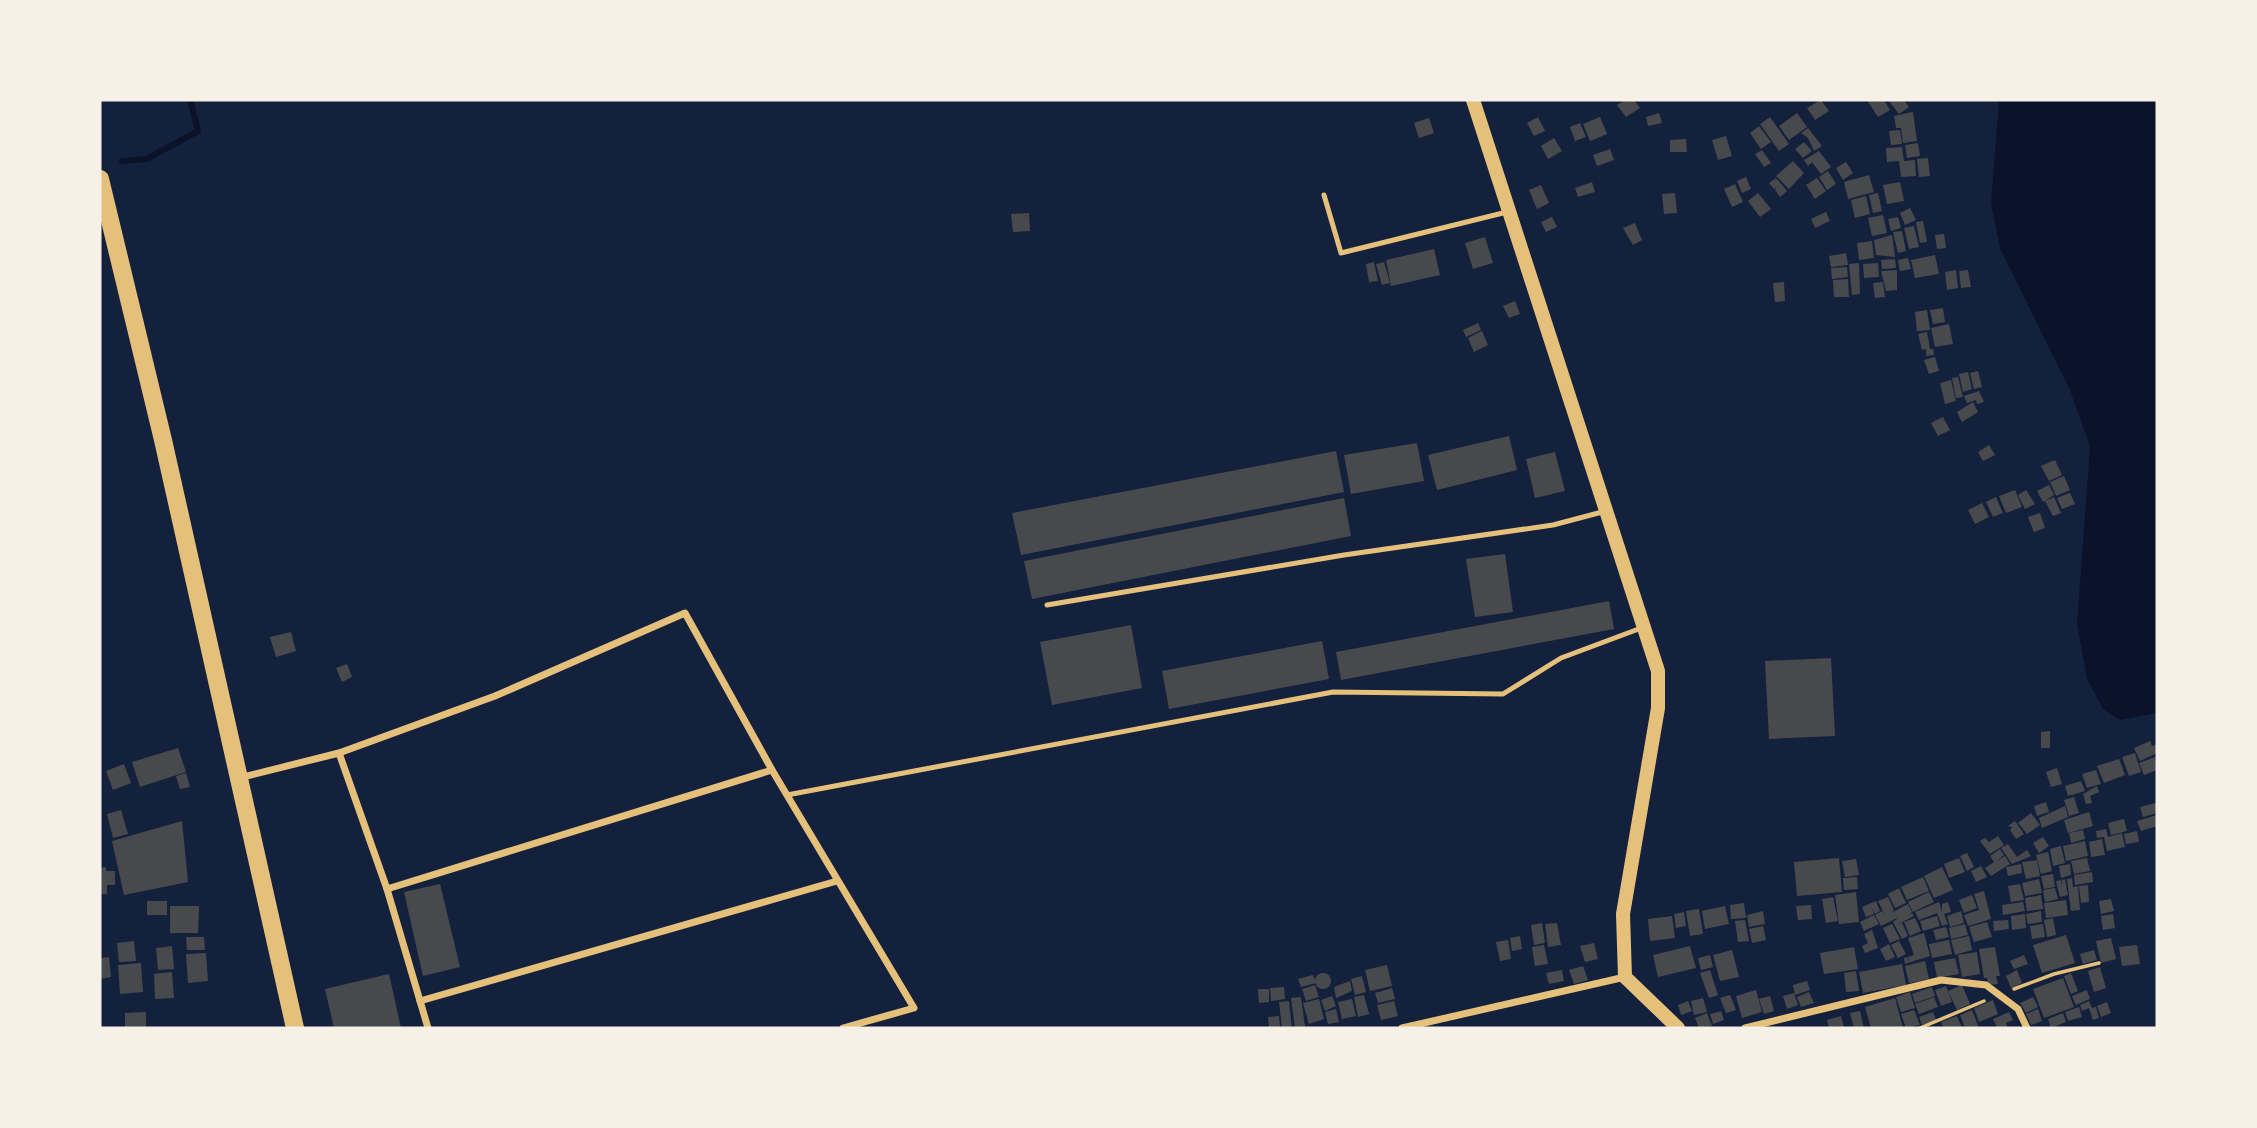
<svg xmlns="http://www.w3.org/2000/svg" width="2257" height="1128" viewBox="0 0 2257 1128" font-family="'Public Sans',sans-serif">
<rect width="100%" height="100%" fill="#14213d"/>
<polygon fill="#0b132b" points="1999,100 2157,100 2157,713 2120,720 2103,709 2087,679 2077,624 2090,447 2070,390 2000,248 1991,203"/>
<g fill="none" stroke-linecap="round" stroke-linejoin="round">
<polyline stroke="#0b132b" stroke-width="6" points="122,161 147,159 198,131 190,100"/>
</g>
<g fill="#48494c">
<polygon points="1625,100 1634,100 1640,108 1626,117 1617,105"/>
<polygon points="1821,100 1829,111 1815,120 1807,108"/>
<polygon points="1867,100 1884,100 1890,110 1878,117"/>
<polygon points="1888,100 1904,100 1909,107 1899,114"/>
<polygon points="1913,112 1917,141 1903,143 1901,128 1896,128 1894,116"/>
<polygon points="1659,113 1662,123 1648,126 1646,117"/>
<polygon points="1797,113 1807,127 1789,140 1779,126"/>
<polygon points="1538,117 1545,131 1534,136 1527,123"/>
<polygon points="1600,117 1607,134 1590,141 1583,124"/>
<polygon points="1770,117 1789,144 1779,151 1760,124"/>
<polygon points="1429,118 1434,133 1419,138 1414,123"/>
<polygon points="1580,123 1586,137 1575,141 1570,127"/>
<polygon points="1759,126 1771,142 1761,149 1750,133"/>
<polygon points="1808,128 1822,146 1814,151 1808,138 1801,133"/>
<polygon points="1900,130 1902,144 1891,145 1889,131"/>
<polygon points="1726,136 1732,156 1718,160 1712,140"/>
<polygon points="1554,138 1562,151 1548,159 1541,146"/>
<polygon points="1686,139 1687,152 1670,152 1670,140"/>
<polygon points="1804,142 1812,151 1803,158 1795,149"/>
<polygon points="1918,143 1920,156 1907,158 1905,145"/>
<polygon points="1902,147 1904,161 1915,160 1916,176 1901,177 1899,161 1887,162 1886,148"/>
<polygon points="1610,149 1614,160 1597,166 1593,155"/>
<polygon points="1762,150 1771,163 1764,167 1755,154"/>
<polygon points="1819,151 1831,167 1821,174 1812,162 1808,166 1804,160"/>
<polygon points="1928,158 1930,176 1919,177 1917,159"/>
<polygon points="1793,161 1804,173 1789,189 1776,176"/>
<polygon points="1846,162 1853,173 1843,180 1836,168"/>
<polygon points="1828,171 1836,184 1827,190 1819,177"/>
<polygon points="1869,175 1874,192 1848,199 1844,182"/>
<polygon points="1746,177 1751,189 1742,193 1737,181"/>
<polygon points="1776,178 1787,191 1780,197 1775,190 1777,187 1774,189 1769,183"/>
<polygon points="1817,178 1826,191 1815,199 1806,185"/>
<polygon points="1592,182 1595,192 1578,197 1575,188"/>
<polygon points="1900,182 1904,201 1887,204 1883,185"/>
<polygon points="1735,184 1743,202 1732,207 1724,189"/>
<polygon points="1541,185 1549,203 1537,209 1529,190"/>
<polygon points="1675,193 1677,213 1664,214 1662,194"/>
<polygon points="1758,193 1771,209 1760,217 1748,201"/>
<polygon points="1878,193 1882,211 1873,213 1869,195"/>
<polygon points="1866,196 1870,214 1855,218 1851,200"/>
<polygon points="1910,208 1916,220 1905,225 1900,213"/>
<polygon points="1826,212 1830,221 1815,228 1811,219"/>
<polygon points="1029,213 1030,231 1013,232 1011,214"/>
<polygon points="1883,215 1887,233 1872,236 1868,218"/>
<polygon points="1552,217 1557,227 1546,232 1541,222"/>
<polygon points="1898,217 1901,228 1891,231 1888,219"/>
<polygon points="1923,221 1927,242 1920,243 1916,222"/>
<polygon points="1635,223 1642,240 1633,245 1623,228"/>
<polygon points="1914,226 1919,247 1909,249 1904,228"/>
<polygon points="1902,231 1906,251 1898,253 1893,232"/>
<polygon points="1944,234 1946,248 1937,249 1935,235"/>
<polygon points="1892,235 1895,257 1876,255 1874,240"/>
<polygon points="1485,237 1493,263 1473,269 1465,243"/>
<polygon points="1872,241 1874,258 1859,260 1857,243"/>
<polygon points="1434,249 1440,275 1391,286 1386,260"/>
<polygon points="1846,253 1848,265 1831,267 1829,256"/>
<polygon points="1935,255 1939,274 1915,278 1911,260"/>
<polygon points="1908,258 1911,269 1900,271 1898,260"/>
<polygon points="1895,259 1896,268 1882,269 1881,260"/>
<polygon points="1374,262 1378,281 1369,282 1366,264"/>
<polygon points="1384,262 1390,283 1382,285 1376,264"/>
<polygon points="1859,263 1860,294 1852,295 1849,264"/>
<polygon points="1878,263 1879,277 1864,278 1863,264"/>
<polygon points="1847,267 1848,277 1832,279 1831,268"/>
<polygon points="1897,270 1897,290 1886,291 1881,271"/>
<polygon points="1956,270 1958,288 1947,290 1945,272"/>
<polygon points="1968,270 1971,287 1961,288 1959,271"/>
<polygon points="1848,279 1849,297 1834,297 1833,280"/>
<polygon points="1784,282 1785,301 1775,302 1773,283"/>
<polygon points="1883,282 1885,297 1875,298 1873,283"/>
<polygon points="1515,301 1520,314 1509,318 1503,306"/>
<polygon points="1943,308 1945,322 1933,324 1930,310"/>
<polygon points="1927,310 1930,330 1917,331 1915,312"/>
<polygon points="1478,323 1481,330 1466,337 1463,330"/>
<polygon points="1949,324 1953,344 1935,347 1931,328"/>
<polygon points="1482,331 1488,345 1474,352 1468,338"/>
<polygon points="1927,332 1930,349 1933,349 1934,355 1926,356 1926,349 1922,350 1918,334"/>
<polygon points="1935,357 1939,371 1929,374 1924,360"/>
<polygon points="1978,371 1982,387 1974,389 1970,373"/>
<polygon points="1968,372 1972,389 1963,392 1959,374"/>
<polygon points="1958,377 1963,397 1956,398 1952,378"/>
<polygon points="1951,380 1956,401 1945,404 1940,383"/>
<polygon points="1979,391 1984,402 1977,404 1976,400 1967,403 1964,396"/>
<polygon points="1973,402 1978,412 1962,422 1957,412"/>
<polygon points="1943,417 1950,430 1938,436 1931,423"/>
<polygon points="1509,436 1517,470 1437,490 1428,455"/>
<polygon points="1417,443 1424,481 1351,494 1344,455"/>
<polygon points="1989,445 1995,455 1983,461 1978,452"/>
<polygon points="1336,451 1344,492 1021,555 1012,513"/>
<polygon points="1555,452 1565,491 1535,498 1526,459"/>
<polygon points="2055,460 2062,475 2049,481 2041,466"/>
<polygon points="2064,476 2070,490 2056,496 2050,482"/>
<polygon points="2049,485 2054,495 2043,502 2037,491"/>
<polygon points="2015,490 2022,507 2006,513 1999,496"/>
<polygon points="2026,490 2035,504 2025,509 2018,495"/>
<polygon points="2070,493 2075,504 2062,509 2057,498"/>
<polygon points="1996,497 2003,513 1993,517 1986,502"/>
<polygon points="2054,497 2061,513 2053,516 2045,501"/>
<polygon points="1344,498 1351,536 1032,599 1024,561"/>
<polygon points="1982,503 1989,517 1975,524 1968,510"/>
<polygon points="2040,513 2045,528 2034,532 2028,517"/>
<polygon points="1505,554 1513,612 1475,617 1466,559"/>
<polygon points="1609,601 1614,629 1341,680 1336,652"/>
<polygon points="1131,625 1142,688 1052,705 1040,642"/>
<polygon points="291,632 296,651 276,657 270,637"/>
<polygon points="1322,641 1329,679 1169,709 1162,671"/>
<polygon points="1831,658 1835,736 1769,739 1765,661"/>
<polygon points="347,664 352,677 342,682 336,668"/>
<polygon points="2050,731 2050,748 2041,748 2041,732"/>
<polygon points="2150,741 2152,746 2156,745 2157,753 2140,761 2134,748"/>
<polygon points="178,748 186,772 140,787 132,762"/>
<polygon points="2135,753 2141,772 2129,776 2122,757"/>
<polygon points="2155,757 2157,770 2144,775 2139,763"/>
<polygon points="2119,759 2125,775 2104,783 2097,766"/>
<polygon points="124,764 131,783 113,790 106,771"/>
<polygon points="2057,768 2062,784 2051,787 2046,772"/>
<polygon points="2096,770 2101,784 2087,788 2082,774"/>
<polygon points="186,773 190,787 180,789 176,776"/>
<polygon points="2081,781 2085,791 2068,796 2065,786"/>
<polygon points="2097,786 2099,792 2090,796 2092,803 2086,804 2083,794"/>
<polygon points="2074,797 2079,813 2069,816 2064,800"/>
<polygon points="2046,802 2049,812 2037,816 2034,806"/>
<polygon points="2156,803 2157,813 2143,817 2140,807"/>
<polygon points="2065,806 2068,817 2042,828 2039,818"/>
<polygon points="121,810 128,834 113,838 107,814"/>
<polygon points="2089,812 2093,826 2068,833 2064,820"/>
<polygon points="2031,813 2040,825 2027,834 2018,823"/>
<polygon points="2157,815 2157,826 2141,831 2137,821"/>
<polygon points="2124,819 2127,831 2111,835 2108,823"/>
<polygon points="182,821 188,882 124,895 112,841"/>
<polygon points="2015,821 2024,834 2016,839 2010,830 2012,827 2008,826"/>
<polygon points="2106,829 2108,837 2122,833 2125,847 2107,851 2104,837 2097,838 2096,831"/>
<polygon points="2083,830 2085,839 2071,843 2069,833"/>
<polygon points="2137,831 2139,842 2126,844 2124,834"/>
<polygon points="1998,836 2004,845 1990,854 1980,841 1985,838 1989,842"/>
<polygon points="2043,837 2049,846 2039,853 2033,843"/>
<polygon points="2102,839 2105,855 2091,857 2089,842"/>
<polygon points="2085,841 2088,856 2066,861 2063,846"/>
<polygon points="2008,844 2017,857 2027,850 2031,856 2012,864 2001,848"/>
<polygon points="2061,846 2065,863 2053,866 2050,849"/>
<polygon points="2000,849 2004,855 1997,861 2005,856 2010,864 1991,876 1985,868 1994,862 1990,856"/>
<polygon points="2048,852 2052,871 2041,874 2036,855"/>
<polygon points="1967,853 1974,867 1967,871 1960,856"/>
<polygon points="1839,858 1842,892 1797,896 1794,862"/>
<polygon points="1959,858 1965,872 1949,878 1944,864"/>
<polygon points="2087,858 2090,871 2074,874 2071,861"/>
<polygon points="1856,859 1859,875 1845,877 1842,861"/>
<polygon points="2037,860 2040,876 2026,879 2022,862"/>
<polygon points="2021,864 2022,873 2008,876 2006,867"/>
<polygon points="2070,864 2071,875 2061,878 2059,866"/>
<polygon points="1981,866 1987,877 1976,882 1971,871"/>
<polygon points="106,867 106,871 115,871 115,885 107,885 107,894 100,894 100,868"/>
<polygon points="1942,867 1953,890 1934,898 1924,876"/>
<polygon points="2092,872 2093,882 2075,885 2074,875"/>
<polygon points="2053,874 2055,887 2044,889 2041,876"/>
<polygon points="1857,877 1858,889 1844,890 1843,878"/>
<polygon points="1923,877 1929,891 1907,900 1901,887"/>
<polygon points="2072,878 2073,887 2078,886 2080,910 2071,911 2067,879"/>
<polygon points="2039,879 2042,893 2025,896 2022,883"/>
<polygon points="2065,879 2068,895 2060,897 2056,881 2061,880 2062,886 2062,880"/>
<polygon points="440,884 460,967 423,976 404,892"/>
<polygon points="2020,884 2024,900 2011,902 2008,886"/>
<polygon points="2088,885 2089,902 2081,903 2079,886"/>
<polygon points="1899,888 1906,903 1895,908 1888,894"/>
<polygon points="2055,888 2058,899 2045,902 2043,890"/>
<polygon points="1984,891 1991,919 1968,926 1964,915 1979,910 1974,894"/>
<polygon points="1856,892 1859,922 1839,924 1835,895"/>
<polygon points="1929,892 1934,902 1913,912 1908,902"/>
<polygon points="1972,895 1977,908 1964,913 1959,900"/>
<polygon points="2041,895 2043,909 2027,911 2025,898"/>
<polygon points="1833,897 1838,921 1826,923 1822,899"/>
<polygon points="1888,897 1894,910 1891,913 1908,904 1912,912 1909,914 1912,913 1914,916 1897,925 1902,923 1908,936 1902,939 1893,922 1899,917 1881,926 1875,915 1882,911 1886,918 1878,901"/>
<polygon points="2111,899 2114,911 2101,914 2099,901"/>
<polygon points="2066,900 2068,915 2046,918 2044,903"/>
<rect x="147" y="901" width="20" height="14"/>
<polygon points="1876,901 1880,911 1875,914 1872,908 1874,914 1866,917 1862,907"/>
<polygon points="1939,902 1942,912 1942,904 1948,902 1951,912 1944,914 1948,924 1942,926 1937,913 1919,920 1915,912"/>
<polygon points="2023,902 2025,911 2003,915 2002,905"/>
<polygon points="1744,903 1746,918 1731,919 1730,905"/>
<polygon points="1811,905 1812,919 1798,920 1796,906"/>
<polygon points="170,906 199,906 198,933 170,933"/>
<polygon points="1725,906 1729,924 1705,929 1702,911"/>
<polygon points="1699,909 1703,934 1690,936 1686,911"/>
<polygon points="1763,911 1765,924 1749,927 1747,915"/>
<polygon points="1961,911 1964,923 1950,927 1947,916"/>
<polygon points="2041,911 2042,922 2028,924 2026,914"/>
<polygon points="1684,912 1686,926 1676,928 1674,914"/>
<polygon points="2025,914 2026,928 2012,930 2011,916"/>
<polygon points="2113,914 2115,928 2103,930 2101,916"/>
<polygon points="1874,915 1879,924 1864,931 1860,922"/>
<polygon points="1672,916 1675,938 1650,941 1648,919"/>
<polygon points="1937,916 1940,926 1923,931 1920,921"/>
<polygon points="1915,918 1921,931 1910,936 1904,922"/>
<polygon points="2053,918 2056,935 2047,937 2044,920"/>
<polygon points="1745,920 1749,941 1738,942 1735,921"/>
<polygon points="2008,920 2009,929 1994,931 1993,921"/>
<polygon points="1987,922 1992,937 1974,942 1969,927"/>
<polygon points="1542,923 1545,943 1534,945 1531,925"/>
<polygon points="1557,923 1561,945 1548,947 1545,924"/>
<polygon points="1892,924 1900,939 1890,943 1883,928"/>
<polygon points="1965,924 1968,935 1951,939 1949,928"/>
<polygon points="2043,924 2045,937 2032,939 2030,926"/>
<polygon points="1763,926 1766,940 1752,943 1749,929"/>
<polygon points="1946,927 1949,937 1936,940 1933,930"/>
<polygon points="1872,930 1878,948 1865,953 1862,946 1868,943 1864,934"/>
<polygon points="1924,933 1930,956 1905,964 1904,958 1907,957 1910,963 1908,957 1914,955 1908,938"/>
<polygon points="2066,935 2075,963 2042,973 2033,945"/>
<polygon points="1520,936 1522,949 1512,951 1510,938"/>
<polygon points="1969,936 1972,950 1955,955 1951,940"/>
<polygon points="186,937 204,937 205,950 187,950"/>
<polygon points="2111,938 2116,959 2101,963 2096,941"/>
<polygon points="1508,940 1511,959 1500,961 1496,942"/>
<polygon points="1949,940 1952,954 1932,958 1929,944"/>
<polygon points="134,941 136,961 119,962 117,943"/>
<polygon points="1899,941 1906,954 1898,958 1891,945"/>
<polygon points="1594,943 1598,959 1585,962 1580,946"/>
<polygon points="1889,944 1895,957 1886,961 1880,949"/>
<polygon points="1544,945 1548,964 1535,966 1532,947"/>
<polygon points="2137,945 2140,964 2122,966 2119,947"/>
<polygon points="172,946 174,969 158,970 156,948"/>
<polygon points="1690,946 1696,968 1658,977 1653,955"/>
<polygon points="1854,947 1858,969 1824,974 1820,953"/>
<polygon points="1995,947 2000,976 1996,976 1998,984 1988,985 1987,978 1984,978 1979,949"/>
<polygon points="1732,950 1739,977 1720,981 1713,955"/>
<polygon points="2094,950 2097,960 2083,964 2080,954"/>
<polygon points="1977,952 1980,974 1962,977 1958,955"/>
<polygon points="206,953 208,981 188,983 186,954"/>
<polygon points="1710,955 1713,967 1701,970 1698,958"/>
<polygon points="2024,955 2028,964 2014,969 2010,961"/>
<polygon points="109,957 111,977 100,979 100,958"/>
<polygon points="1955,958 1959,974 1937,978 1934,962"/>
<polygon points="1925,961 1929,979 1909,983 1905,966"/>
<polygon points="141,963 143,992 120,994 118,965"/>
<polygon points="1902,964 1906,985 1863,993 1859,972"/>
<polygon points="1387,965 1392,986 1370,991 1365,970"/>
<polygon points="1583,966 1588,980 1574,984 1569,970"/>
<polygon points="2100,967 2106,988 2094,992 2088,971"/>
<polygon points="1562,970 1564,981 1549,984 1546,973"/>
<polygon points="1710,970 1718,995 1709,998 1700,973"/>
<polygon points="2017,970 2022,983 2011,988 2006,976"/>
<polygon points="1856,971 1859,991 1846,992 1844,973"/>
<polygon points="172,972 174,998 155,999 154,974"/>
<polygon points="2071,973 2078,991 2071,994 2064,976"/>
<circle cx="1323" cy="981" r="8"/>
<polygon points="389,974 401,1028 334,1028 325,989"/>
<polygon points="1313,975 1316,983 1301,987 1298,979"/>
<polygon points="1362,976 1366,992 1355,995 1351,979"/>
<polygon points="2063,978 2074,1007 2044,1018 2033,989"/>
<polygon points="1350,981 1352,991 1336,998 1334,987"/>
<polygon points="1807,981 1810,990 1795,995 1793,985"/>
<polygon points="1315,985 1319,997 1306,1001 1302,989"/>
<polygon points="1962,985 1970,1004 1957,1010 1948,991"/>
<polygon points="1946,986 1952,1002 1941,1006 1935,990"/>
<polygon points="1284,987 1285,999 1271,1001 1270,988"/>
<polygon points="1932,987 1935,996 1915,1003 1912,994"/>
<polygon points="1392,988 1395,999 1378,1003 1375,993"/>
<polygon points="1258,989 1269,989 1269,1002 1259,1003"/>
<polygon points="1756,990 1762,1012 1742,1018 1736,996"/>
<polygon points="2087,990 2090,999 2076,1005 2072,996"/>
<polygon points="1809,992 1814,1003 1801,1007 1797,997"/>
<polygon points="1910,992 1915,1008 1901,1012 1896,997"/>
<polygon points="1794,993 1798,1005 1787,1009 1783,996"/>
<polygon points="1364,995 1369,1014 1358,1017 1354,997"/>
<polygon points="1730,995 1736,1010 1726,1013 1720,998"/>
<polygon points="1332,996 1336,1006 1325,1011 1321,1000"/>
<polygon points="1770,996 1774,1011 1764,1014 1759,999"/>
<polygon points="1301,997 1305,1027 1295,1028 1291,998"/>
<polygon points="1934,997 1938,1007 1919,1014 1915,1004"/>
<polygon points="2033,997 2038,1007 2026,1013 2020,1003"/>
<polygon points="1703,998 1707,1012 1694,1015 1691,1001"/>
<polygon points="1895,998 1903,1028 1871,1028 1865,1007"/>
<polygon points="1319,999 1324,1019 1309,1024 1303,1003"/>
<polygon points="1352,999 1356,1016 1342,1019 1338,1002"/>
<polygon points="1993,1000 1998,1014 1979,1022 1974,1008"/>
<polygon points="1289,1001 1292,1028 1282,1028 1279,1002"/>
<polygon points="1394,1001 1398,1016 1381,1020 1377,1005"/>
<polygon points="1688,1001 1692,1011 1681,1015 1678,1005"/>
<polygon points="2089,1001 2092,1008 2096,1007 2099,1018 2093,1020 2089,1008 2082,1011 2080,1005"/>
<polygon points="2107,1002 2111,1013 2101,1017 2097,1006"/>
<polygon points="2079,1007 2082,1017 2068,1021 2065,1012"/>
<polygon points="1336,1009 1339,1022 1328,1024 1325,1012"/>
<polygon points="2038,1009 2042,1021 2031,1025 2026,1014"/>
<polygon points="1914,1010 1920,1025 1906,1028 1901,1014"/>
<polygon points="1972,1010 1979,1028 1965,1028 1960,1015"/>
<polygon points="1721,1011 1724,1020 1713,1024 1710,1014"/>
<polygon points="1860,1011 1864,1028 1854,1028 1850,1013"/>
<polygon points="146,1012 146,1028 125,1028 125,1013"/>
<polygon points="1933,1012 1936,1020 1922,1025 1919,1017"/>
<polygon points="2009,1012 2013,1020 2006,1023 2008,1028 1997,1028 1993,1019"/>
<polygon points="1707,1013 1712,1026 1699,1028 1695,1018"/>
<polygon points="2063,1013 2066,1022 2051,1028 2048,1019"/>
<polygon points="1279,1016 1280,1028 1269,1028 1268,1017"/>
<polygon points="1841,1016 1844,1028 1829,1028 1827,1020"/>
<polygon points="1957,1016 1962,1028 1944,1028 1941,1022"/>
</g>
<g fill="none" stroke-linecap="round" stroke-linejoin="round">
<g stroke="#e5c07b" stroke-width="3.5">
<polyline points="2014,989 2054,974 2099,963"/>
<polyline points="1920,1028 1984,1001"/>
</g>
<g stroke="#e5c07b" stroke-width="5">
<polyline points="1324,195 1341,253 1507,212"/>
<polyline points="1047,605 1344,555 1553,525 1606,511"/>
<polyline points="787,795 1333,692 1503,694 1561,658 1644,627"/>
</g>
<g stroke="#e5c07b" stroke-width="7">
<polyline points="339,753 387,889 428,1028"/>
<polyline points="239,778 339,753 495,696 685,613 772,770 914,1008 843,1028"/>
<polyline points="387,889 772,770"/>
<polyline points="420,1001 837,881"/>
<polyline points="1402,1028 1625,977"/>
<polyline points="1745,1028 1941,980 1986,985 2018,1009 2027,1028"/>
</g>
<polyline stroke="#e5c07b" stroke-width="14" points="1473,100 1658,671 1658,708 1623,914 1625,977 1678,1028"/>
<polyline stroke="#e5c07b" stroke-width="18" points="100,179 163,440 295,1028"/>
</g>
<rect width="2257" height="1128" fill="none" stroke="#f6f1e7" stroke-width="203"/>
</svg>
